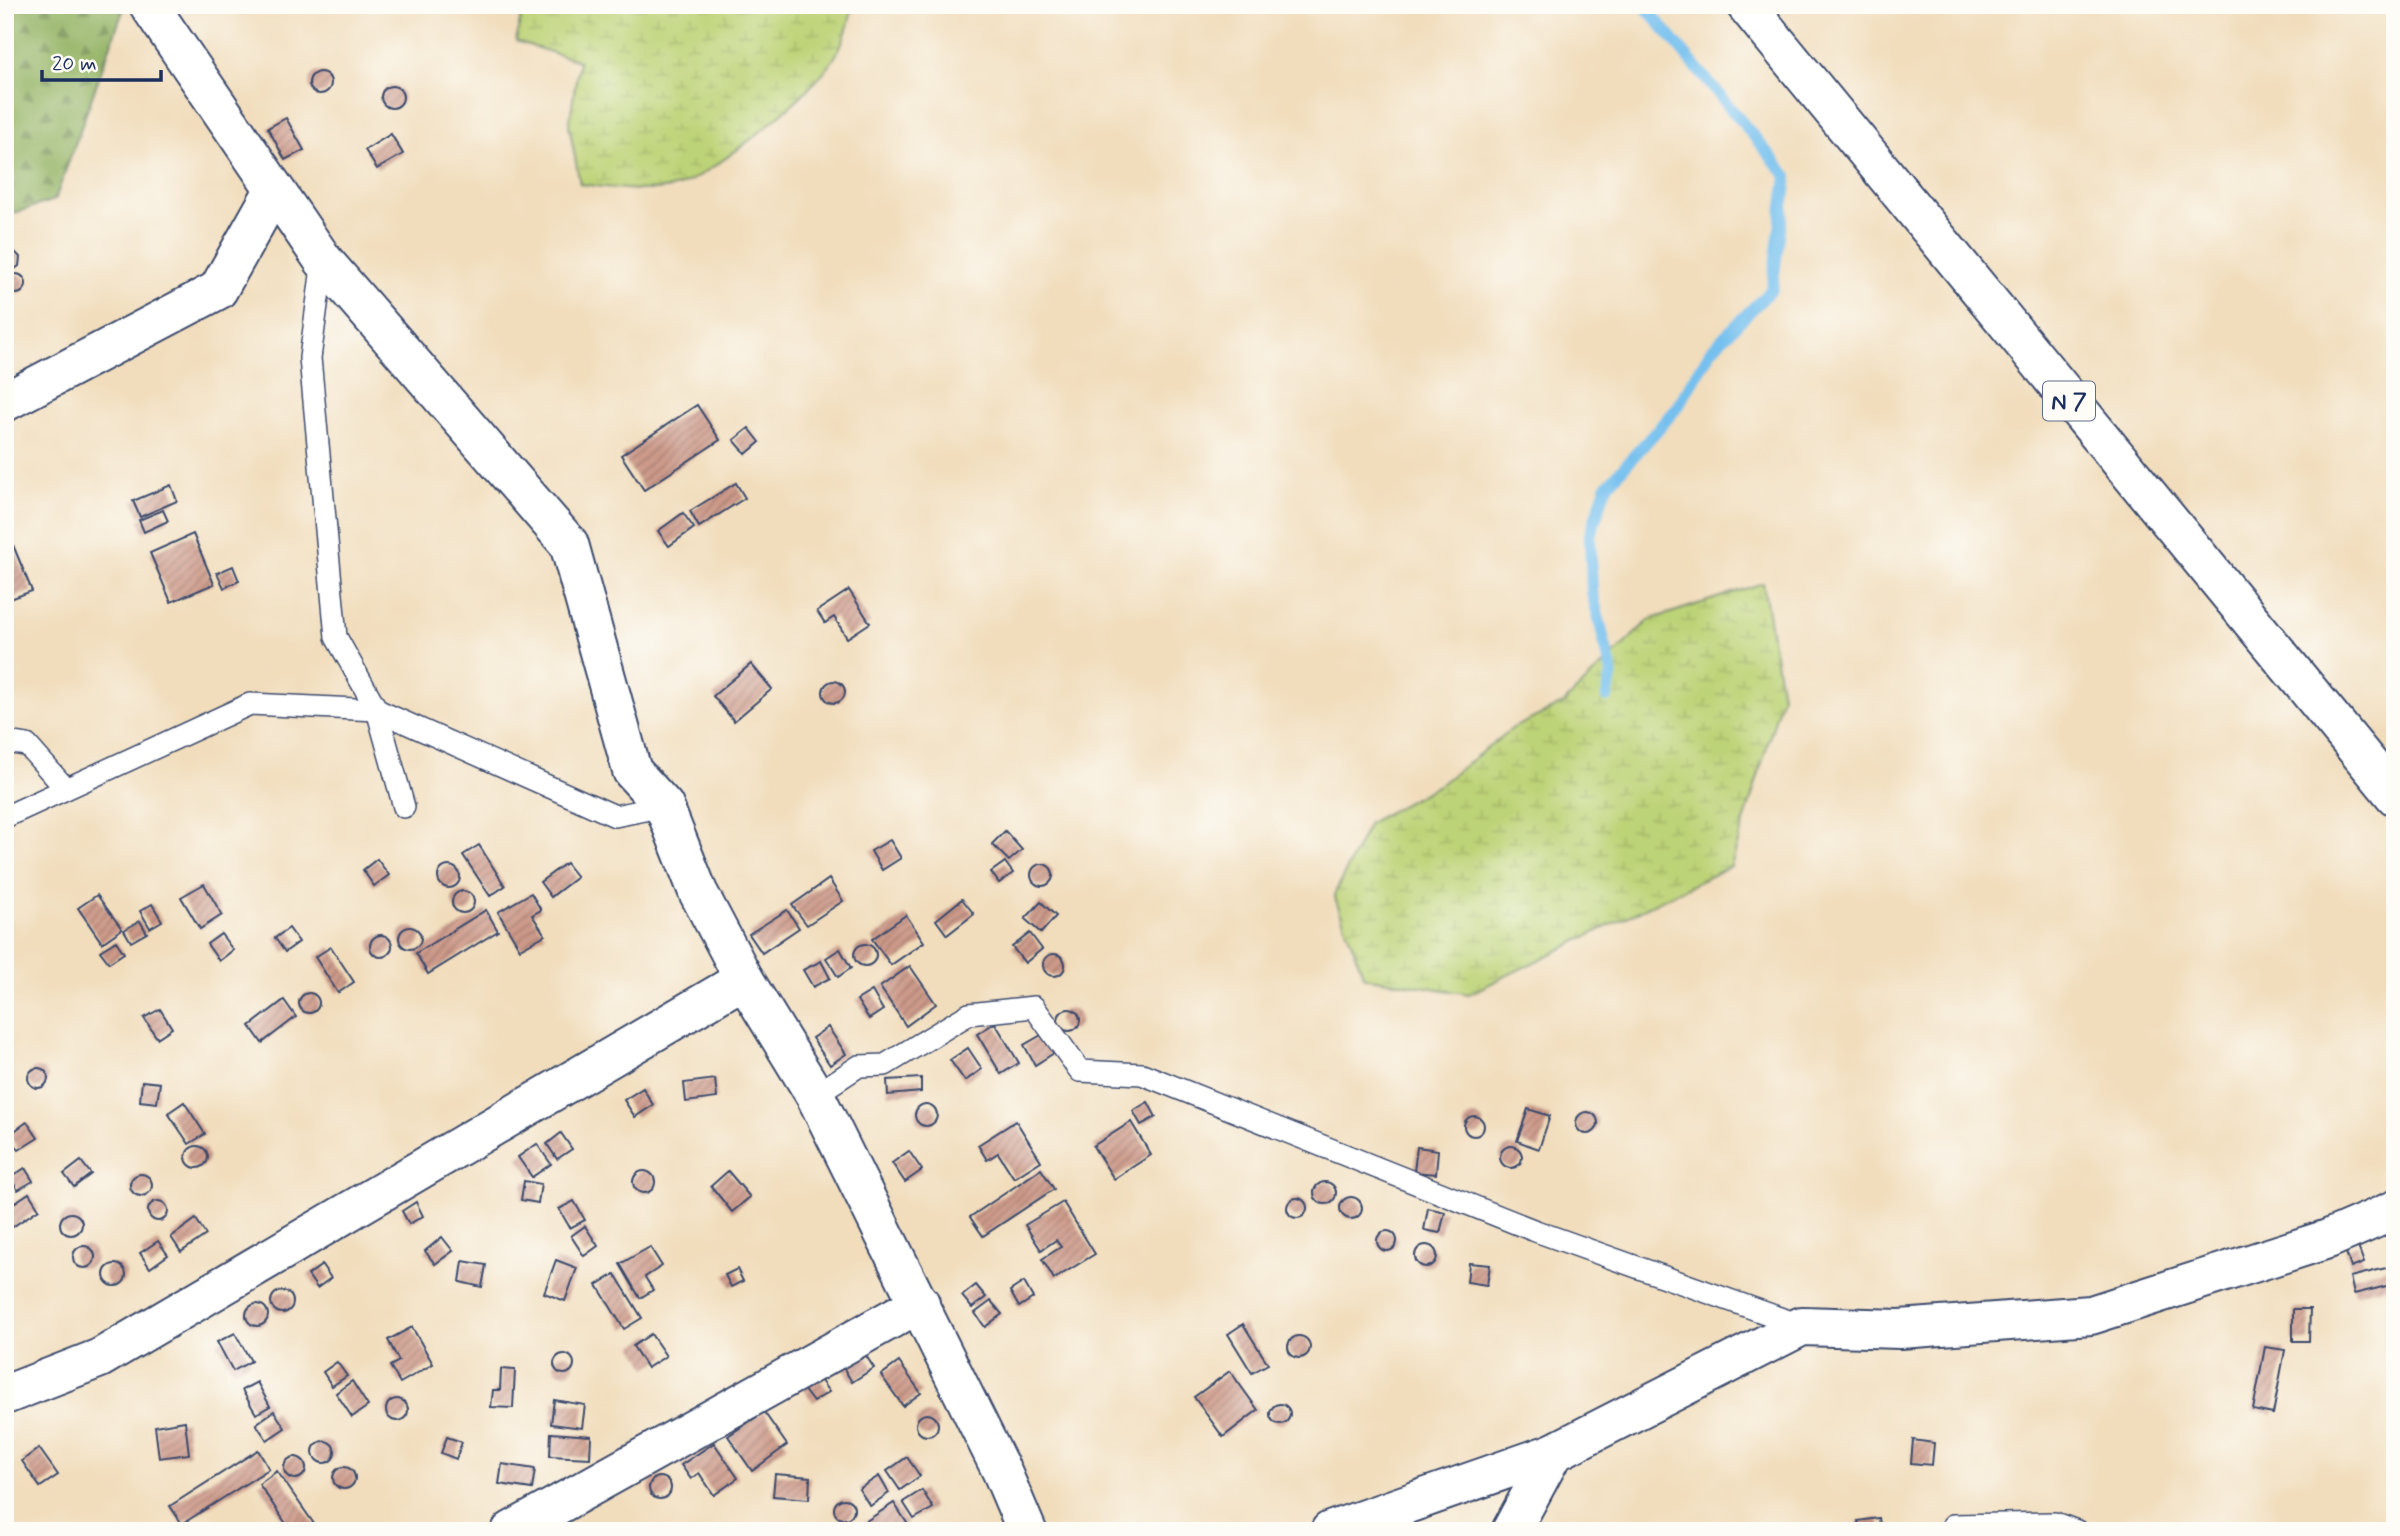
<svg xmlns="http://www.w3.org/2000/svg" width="2400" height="1536" viewBox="0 0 2400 1536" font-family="Mynerve,sans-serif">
<defs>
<pattern id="forest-firs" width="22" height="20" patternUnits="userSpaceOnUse" patternTransform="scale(1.75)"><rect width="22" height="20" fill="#96b568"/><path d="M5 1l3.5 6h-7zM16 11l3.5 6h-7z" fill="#7a9459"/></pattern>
<pattern id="wetland-marsh" width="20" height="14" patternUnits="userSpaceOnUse" patternTransform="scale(1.75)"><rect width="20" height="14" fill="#bdd377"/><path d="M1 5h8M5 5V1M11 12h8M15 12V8" fill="none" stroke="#a2b569"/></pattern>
<pattern id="building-hatch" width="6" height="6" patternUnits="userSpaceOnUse" patternTransform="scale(1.75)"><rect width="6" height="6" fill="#cd9a89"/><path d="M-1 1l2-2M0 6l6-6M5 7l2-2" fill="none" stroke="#a67e73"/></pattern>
</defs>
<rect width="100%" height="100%" fill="#fdfcf7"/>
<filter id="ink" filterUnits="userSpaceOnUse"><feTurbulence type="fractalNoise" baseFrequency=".0143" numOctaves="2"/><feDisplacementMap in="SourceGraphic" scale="14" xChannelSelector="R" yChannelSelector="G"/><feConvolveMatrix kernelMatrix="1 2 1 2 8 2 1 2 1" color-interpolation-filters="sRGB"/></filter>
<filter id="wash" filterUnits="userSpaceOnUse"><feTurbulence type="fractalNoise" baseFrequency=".00686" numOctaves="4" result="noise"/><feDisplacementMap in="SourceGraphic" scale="28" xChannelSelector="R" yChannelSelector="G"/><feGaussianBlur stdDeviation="1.57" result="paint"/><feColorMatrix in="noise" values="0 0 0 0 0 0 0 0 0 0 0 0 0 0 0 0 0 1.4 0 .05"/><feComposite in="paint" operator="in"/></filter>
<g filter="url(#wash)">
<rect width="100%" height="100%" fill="#f1ddbc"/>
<polygon fill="url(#forest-firs)" stroke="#587263" stroke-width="2" points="5,5 125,5 55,200 5,216"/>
<g fill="url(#wetland-marsh)" stroke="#6c816a" stroke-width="2">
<path d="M 523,5 L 852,5 C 851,22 842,46 833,60 C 812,93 717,171 681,185 C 656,195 606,187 580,184 L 569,125 L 579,61 L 516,41 Z"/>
<polygon points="1763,583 1782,696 1731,866 1469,994 1364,977 1334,895 1369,823 1442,783 1513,728 1563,704 1649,620"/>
</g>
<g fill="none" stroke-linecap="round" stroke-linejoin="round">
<polyline stroke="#74c0ee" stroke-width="12" points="1607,697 1612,673 1592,592 1590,535 1606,487 1676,409 1712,349 1772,289 1787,176 1644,5"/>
</g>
<g id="blocks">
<g fill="url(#building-hatch)">
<circle cx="320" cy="83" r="11"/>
<circle cx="392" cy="97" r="11"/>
<polygon points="286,118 304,150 285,160 268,128"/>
<polygon points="391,134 403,154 377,169 365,150"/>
<polygon points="5,250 14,251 20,257 19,266 12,271 5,270"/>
<circle cx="16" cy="284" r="10"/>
<polygon points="697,405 720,440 644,490 621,455"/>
<polygon points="749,428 760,442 746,454 734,440"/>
<polygon points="736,483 745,498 699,527 690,511"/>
<polygon points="171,485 177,501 140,517 133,501"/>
<polygon points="163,510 168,521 144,532 139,520"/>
<polygon points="683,513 694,528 669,546 658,531"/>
<polygon points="193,534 214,584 171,602 150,553"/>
<polygon points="13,545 32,591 5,601 5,548"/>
<polygon points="233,566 239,581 224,588 217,573"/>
<polygon points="849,590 870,623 847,638 834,617 825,623 817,611"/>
<polygon points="751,664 772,689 734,721 713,696"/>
<circle cx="834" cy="692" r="11"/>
<polygon points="1005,831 1022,850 1009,861 992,844"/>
<polygon points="890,840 901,858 882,870 871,851"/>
<polygon points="479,845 505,886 490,896 463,855"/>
<polygon points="377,859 389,875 374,886 363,870"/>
<polygon points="1005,862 1013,873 999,883 991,872"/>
<polygon points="566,863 577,877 551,897 540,882"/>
<circle cx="1042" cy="875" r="11"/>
<circle cx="449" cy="877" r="11"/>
<polygon points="829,879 843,901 807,925 792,905"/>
<polygon points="204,884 222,915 200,929 181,897"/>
<circle cx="463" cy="902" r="11"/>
<polygon points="531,893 541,910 532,915 545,935 520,949 498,912"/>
<polygon points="97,895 122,929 102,943 78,908"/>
<polygon points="962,899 974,914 947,935 936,920"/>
<polygon points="1041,902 1056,916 1041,933 1025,919"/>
<polygon points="152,904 162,921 150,928 140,911"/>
<polygon points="486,910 498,931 428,974 416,953"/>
<polygon points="787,910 799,928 762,953 749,934"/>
<polygon points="906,915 924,942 891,965 872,939"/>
<polygon points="140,921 147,933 131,942 124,930"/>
<circle cx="410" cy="938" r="11"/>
<polygon points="289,928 299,942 285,952 275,938"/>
<polygon points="1030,933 1042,949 1025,963 1012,947"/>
<polygon points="221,934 233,950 219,961 207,944"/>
<circle cx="381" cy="946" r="11"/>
<polygon points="116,941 124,953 109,963 100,951"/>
<circle cx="865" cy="955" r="11"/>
<polygon points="331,947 354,982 338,993 315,957"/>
<polygon points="840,949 851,968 838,977 826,958"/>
<circle cx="1054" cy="965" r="11"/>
<polygon points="821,961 830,978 813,987 803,970"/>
<polygon points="910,966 936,1004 906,1026 880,987"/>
<polygon points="872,991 883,1010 869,1019 857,1000"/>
<circle cx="309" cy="1003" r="10"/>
<polygon points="284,1000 296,1017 262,1043 250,1026"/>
<polygon points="160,1009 172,1028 157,1038 144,1018"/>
<circle cx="1069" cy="1020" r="11"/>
<polygon points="995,1023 1019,1063 1001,1074 977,1034"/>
<polygon points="828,1027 846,1054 830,1065 812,1038"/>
<polygon points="1043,1034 1054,1053 1035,1065 1024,1045"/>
<polygon points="968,1048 982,1069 965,1081 950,1060"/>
<circle cx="38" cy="1078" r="10"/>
<polygon points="921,1078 921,1092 888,1095 887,1080"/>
<polygon points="715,1079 717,1098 686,1102 684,1083"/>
<polygon points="142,1081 160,1083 157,1103 140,1101"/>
<polygon points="643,1088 653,1105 635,1117 624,1100"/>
<polygon points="184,1102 205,1134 189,1144 168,1113"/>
<polygon points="1148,1102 1156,1117 1141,1125 1133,1111"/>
<circle cx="926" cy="1115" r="11"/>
<polygon points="1528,1109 1550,1116 1539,1149 1517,1141"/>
<circle cx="1587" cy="1123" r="11"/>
<circle cx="1474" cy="1126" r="10"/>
<polygon points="1016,1121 1041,1161 1014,1178 998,1153 987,1160 978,1145"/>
<polygon points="27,1122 38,1138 19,1150 9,1135"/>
<polygon points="1131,1122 1151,1155 1114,1179 1093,1146"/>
<polygon points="561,1133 572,1149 557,1159 547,1144"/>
<polygon points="537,1144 551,1164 532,1177 518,1157"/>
<circle cx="1511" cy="1157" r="11"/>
<circle cx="197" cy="1157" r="11"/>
<polygon points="1417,1147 1438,1150 1436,1174 1414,1172"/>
<polygon points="909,1151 922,1170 905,1182 892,1163"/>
<polygon points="81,1161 91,1174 74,1187 64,1174"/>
<polygon points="25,1168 33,1181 18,1190 10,1178"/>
<polygon points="1041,1169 1054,1189 983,1236 970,1217"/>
<polygon points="728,1171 750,1197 732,1212 711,1186"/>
<circle cx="644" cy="1182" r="11"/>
<circle cx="141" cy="1185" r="11"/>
<polygon points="524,1181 541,1184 538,1203 521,1200"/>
<circle cx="1325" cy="1193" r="11"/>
<polygon points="29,1193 39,1209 5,1232 5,1209"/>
<circle cx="1351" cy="1208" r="11"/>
<circle cx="1297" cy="1208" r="10"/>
<circle cx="158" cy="1211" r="10"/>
<polygon points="574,1201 585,1220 570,1228 559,1209"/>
<polygon points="416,1202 423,1216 409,1224 402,1211"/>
<polygon points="1063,1202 1095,1254 1054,1279 1042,1259 1061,1247 1056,1240 1041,1250 1025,1225"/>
<polygon points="1428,1208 1445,1212 1440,1233 1424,1230"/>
<circle cx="71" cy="1224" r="11"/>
<polygon points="196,1219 206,1235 181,1252 171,1237"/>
<polygon points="585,1226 598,1246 584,1256 571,1236"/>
<circle cx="1387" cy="1241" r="10"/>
<polygon points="442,1237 453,1251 435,1264 425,1251"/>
<polygon points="158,1241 168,1255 150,1268 140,1253"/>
<polygon points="2357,1244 2364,1263 2351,1268 2345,1249"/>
<circle cx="1426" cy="1256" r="11"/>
<circle cx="84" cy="1257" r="11"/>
<polygon points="650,1247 662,1266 645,1277 653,1290 640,1298 620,1264"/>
<polygon points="556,1260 577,1268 565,1301 544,1293"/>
<polygon points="463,1261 486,1265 482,1287 460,1282"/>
<polygon points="1469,1263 1490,1265 1487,1285 1467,1282"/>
<circle cx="115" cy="1275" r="11"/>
<polygon points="322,1265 331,1278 317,1288 308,1275"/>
<polygon points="2394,1266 2395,1284 2354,1294 2350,1277"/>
<polygon points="737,1269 743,1281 731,1287 725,1275"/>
<polygon points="615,1274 642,1318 624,1329 597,1285"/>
<polygon points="1024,1282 1033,1298 1019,1307 1010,1291"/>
<polygon points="976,1285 986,1297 972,1308 962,1296"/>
<circle cx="282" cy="1302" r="11"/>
<polygon points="991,1301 1002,1314 985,1327 975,1313"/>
<circle cx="257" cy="1315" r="11"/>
<polygon points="2293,1309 2310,1309 2309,1341 2293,1341"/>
<polygon points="1243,1324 1268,1364 1252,1373 1228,1334"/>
<polygon points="412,1327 433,1364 400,1383 390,1366 399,1361 388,1340"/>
<polygon points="235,1333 251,1361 233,1371 217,1342"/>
<polygon points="651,1334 666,1356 647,1368 633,1346"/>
<circle cx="1299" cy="1347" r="11"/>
<polygon points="2265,1347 2285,1350 2273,1414 2253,1410"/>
<polygon points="863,1351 874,1368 852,1382 841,1364"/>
<circle cx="564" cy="1364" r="10"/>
<polygon points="337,1362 347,1376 332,1386 323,1372"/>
<polygon points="899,1362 921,1393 903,1406 881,1375"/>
<polygon points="501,1369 515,1370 513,1408 491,1407 493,1390 500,1390"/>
<polygon points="1230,1371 1258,1410 1223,1437 1194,1397"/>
<polygon points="819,1378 829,1392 813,1402 803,1389"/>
<polygon points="352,1381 368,1406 352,1417 336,1393"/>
<polygon points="257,1382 270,1406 256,1414 242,1390"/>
<circle cx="397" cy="1410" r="11"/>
<polygon points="554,1400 585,1405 582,1428 551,1424"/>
<circle cx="1280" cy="1414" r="10"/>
<polygon points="274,1411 285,1428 267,1440 256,1424"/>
<polygon points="764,1412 787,1445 752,1471 728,1436"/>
<circle cx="927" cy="1425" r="11"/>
<polygon points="185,1421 189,1454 159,1458 155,1426"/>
<polygon points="551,1433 591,1436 590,1458 550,1456"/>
<polygon points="447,1437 462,1442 456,1459 441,1453"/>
<polygon points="1913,1440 1934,1443 1932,1465 1911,1463"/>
<circle cx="324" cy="1452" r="11"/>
<polygon points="714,1443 738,1478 714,1495 699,1473 691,1479 681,1465"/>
<polygon points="39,1448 58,1475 40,1487 22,1461"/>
<polygon points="258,1450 269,1469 182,1524 170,1506"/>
<polygon points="907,1457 920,1476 900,1490 887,1471"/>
<circle cx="295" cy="1468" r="11"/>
<polygon points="502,1464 535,1469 532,1489 499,1484"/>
<circle cx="344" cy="1478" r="11"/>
<polygon points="277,1471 319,1531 291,1531 259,1484"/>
<polygon points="775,1474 810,1477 809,1499 773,1496"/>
<polygon points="879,1476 889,1493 870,1506 859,1489"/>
<circle cx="660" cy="1488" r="11"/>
<polygon points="922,1490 933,1508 914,1519 903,1502"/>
<circle cx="844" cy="1509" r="10"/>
<polygon points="894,1503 907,1523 895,1531 851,1531"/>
<polygon points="1879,1518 1881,1531 1860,1531 1858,1521"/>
</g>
</g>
</g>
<g filter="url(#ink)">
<use href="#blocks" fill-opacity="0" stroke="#3b496c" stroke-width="2"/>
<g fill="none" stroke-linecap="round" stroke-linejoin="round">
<g stroke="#3b496c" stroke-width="24">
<g id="lane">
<polyline points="323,260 310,358 336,637 377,710 404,807"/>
<polyline points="5,742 27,745 65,788"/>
<polyline points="5,817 250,704 377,710 615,816 664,806"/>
<polyline points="815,1095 859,1066 885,1065 969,1014 1034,1007 1080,1071 1142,1074 1533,1230 1802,1326"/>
<polyline points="1953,1525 2055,1523 2077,1531"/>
</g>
</g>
<g stroke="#3b496c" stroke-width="42">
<g id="street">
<polyline points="149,5 323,260 569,544 632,771 664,806 698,892 744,979 815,1095 1002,1472 1027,1531"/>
<polyline points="5,402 218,290 274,190"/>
<polyline points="5,1395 100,1358 744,979"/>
<polyline points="511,1531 920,1303"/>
<polyline points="1330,1531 1553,1453 1802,1326 1900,1329 2091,1315 2328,1239 2395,1210"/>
<polyline points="1511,1531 1553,1453"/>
</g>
</g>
<g stroke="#3b496c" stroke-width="42">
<polyline id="highway" points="1746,5 2395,796"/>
</g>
<use href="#lane" stroke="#fff" stroke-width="21"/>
<use href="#street" stroke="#fff" stroke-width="38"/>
<use href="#highway" stroke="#fff" stroke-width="38"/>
</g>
</g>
<g text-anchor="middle" stroke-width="5" stroke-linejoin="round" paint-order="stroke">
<rect fill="#fdfcf7" stroke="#5f6c8c" stroke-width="2" x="2043" y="381.5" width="52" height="39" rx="5"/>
<g font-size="23" font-weight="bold" fill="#1b2f5e">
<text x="2069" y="409">N 7</text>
</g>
</g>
<rect width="2400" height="1536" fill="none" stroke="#fdfcf7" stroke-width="28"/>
<path d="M42 70v10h119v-10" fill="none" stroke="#1b2f5e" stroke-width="3.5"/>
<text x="52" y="70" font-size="21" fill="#1b2f5e" stroke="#fdfcf7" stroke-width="5" paint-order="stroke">20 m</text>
</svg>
